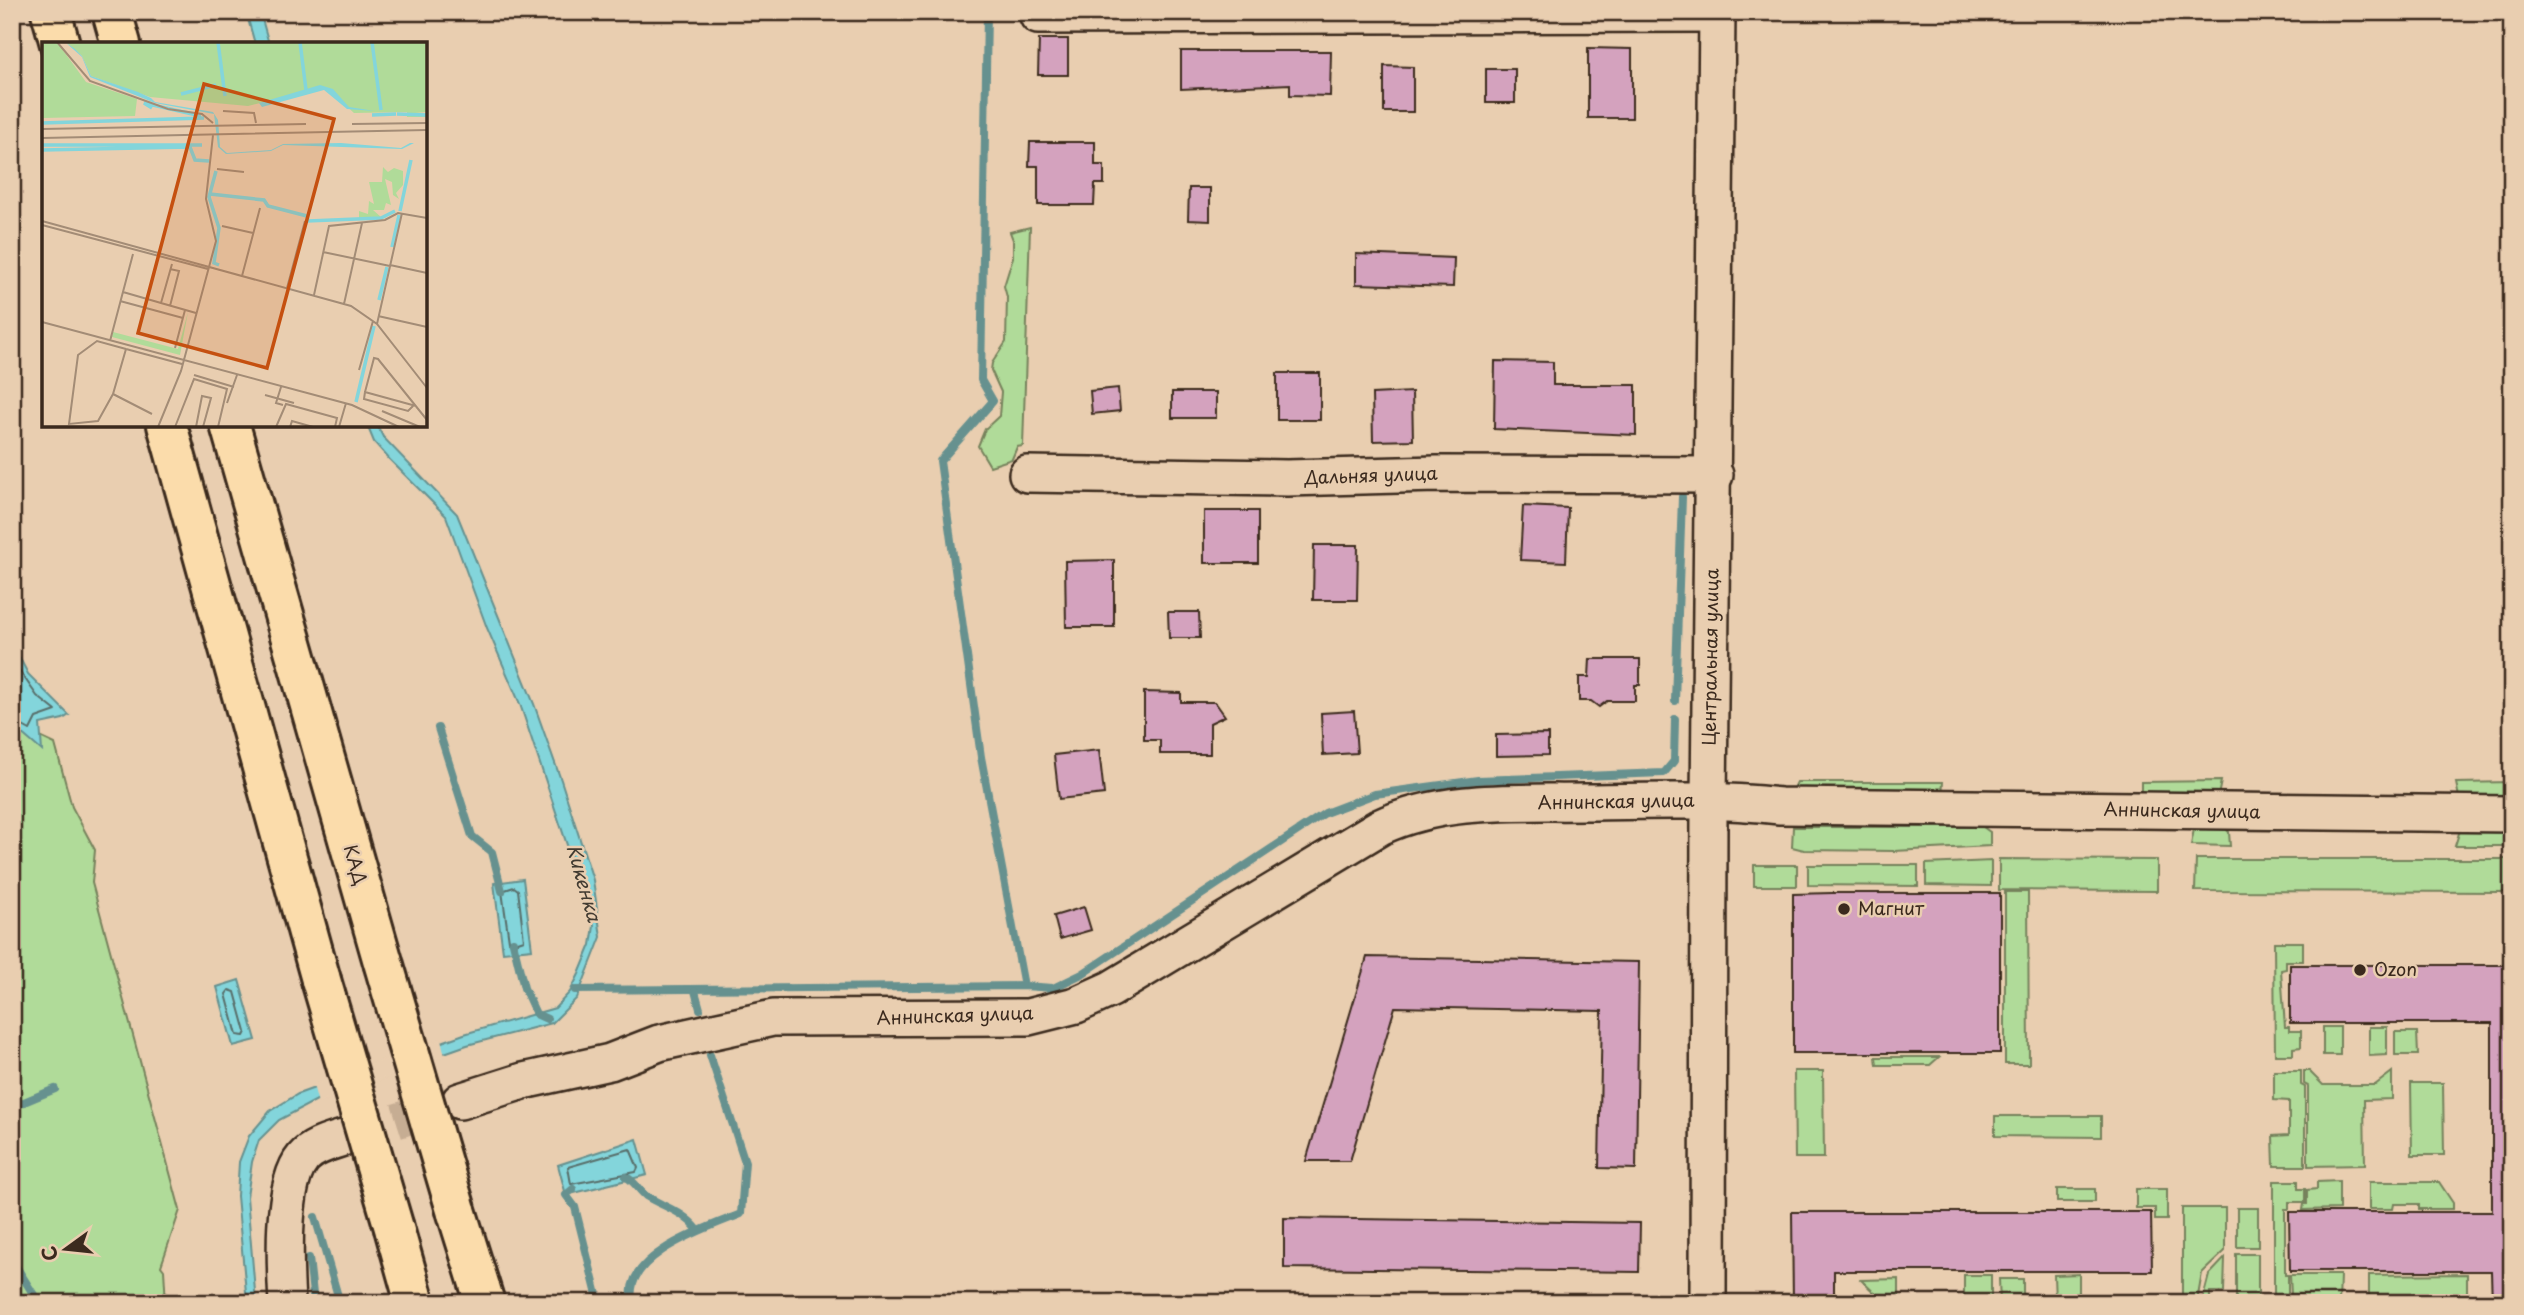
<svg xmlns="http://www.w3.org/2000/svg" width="2524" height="1315" viewBox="0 0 2524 1315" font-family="'Playpen Sans',sans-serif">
<rect width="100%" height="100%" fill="#e9ceb0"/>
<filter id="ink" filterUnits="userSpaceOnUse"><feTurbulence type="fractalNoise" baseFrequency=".0143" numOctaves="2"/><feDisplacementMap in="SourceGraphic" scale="14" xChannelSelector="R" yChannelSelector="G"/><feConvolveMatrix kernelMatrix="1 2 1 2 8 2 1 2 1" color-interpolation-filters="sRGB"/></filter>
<g filter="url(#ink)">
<g fill="#b0db99" stroke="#76825c" stroke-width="2">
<polygon points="1030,227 1023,446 1017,447 1012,459 990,466 978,446 985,429 999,416 1001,392 991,370 992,363 1006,342 1007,297 1004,286 1013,257 1013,240 1010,232"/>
<polygon points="12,695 40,737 55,744 72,807 95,850 92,883 180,1210 161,1266 164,1270 166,1303 12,1303"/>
<polygon points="2221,781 2218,796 2141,795 2141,782"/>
<polygon points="1797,782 1943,782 1942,796 1792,792"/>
<polygon points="2512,782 2512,801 2459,797 2456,783"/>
<polygon points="1793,827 1983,827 1990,832 1990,846 1894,851 1804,850 1792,847"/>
<polygon points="2223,827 2229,832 2230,846 2191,845 2194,829"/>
<polygon points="2512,827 2512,846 2455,846 2460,830"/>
<polygon points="1999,859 2157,860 2157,891 1999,890"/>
<polygon points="2196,859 2512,859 2512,892 2195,891"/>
<polygon points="1991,861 1991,886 1926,885 1926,864"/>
<rect x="1754" y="865" width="43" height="21"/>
<polygon points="1808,865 1918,865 1918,886 1808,885"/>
<polygon points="2005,892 2028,892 2029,1064 2005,1064"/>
<polygon points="2274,942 2303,942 2303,961 2286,961 2286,969 2281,970 2285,1027 2289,1027 2289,1031 2301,1031 2301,1047 2293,1048 2293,1055 2275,1055"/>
<rect x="2323" y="1027" width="17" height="28"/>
<polygon points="2369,1027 2387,1027 2387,1055 2369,1056"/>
<polygon points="2395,1032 2417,1032 2418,1055 2395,1055"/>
<polygon points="1876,1057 1939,1057 1930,1065 1877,1065"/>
<polygon points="1794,1071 1823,1071 1824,1158 1795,1158"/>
<polygon points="2274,1071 2301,1071 2301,1085 2305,1087 2305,1166 2274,1166 2273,1136 2289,1135 2289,1101 2274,1100"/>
<polygon points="2304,1071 2309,1071 2323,1085 2375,1085 2392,1072 2392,1099 2364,1100 2365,1165 2308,1166 2308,1086 2304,1084"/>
<polygon points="2411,1083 2443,1083 2444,1155 2412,1155"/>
<polygon points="1995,1116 2101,1116 2101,1137 1995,1136"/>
<polygon points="2274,1181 2298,1181 2298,1189 2305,1189 2305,1202 2289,1202 2289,1209 2285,1209 2285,1275 2288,1275 2288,1295 2274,1295"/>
<polygon points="2339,1181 2339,1209 2303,1210 2304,1204 2307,1204 2307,1190 2317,1189 2317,1182"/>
<polygon points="2369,1182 2439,1182 2453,1203 2453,1209 2419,1209 2419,1204 2394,1204 2393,1209 2369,1209"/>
<rect x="2057" y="1189" width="38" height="13"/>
<polygon points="2136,1189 2167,1189 2167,1220 2155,1220 2155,1208 2136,1208"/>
<polygon points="2182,1208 2225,1208 2225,1251 2202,1273 2197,1302 2182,1302"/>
<rect x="2237" y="1208" width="21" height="39"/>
<polygon points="2236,1254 2258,1254 2258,1302 2236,1303"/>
<polygon points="2225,1258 2224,1292 2210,1292 2210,1302 2202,1302 2209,1275"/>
<polygon points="2079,1274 2079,1302 2055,1302 2054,1275"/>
<polygon points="2467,1274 2467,1293 2459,1303 2369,1303 2369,1275"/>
<rect x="1964" y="1275" width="27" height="27"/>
<polygon points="2290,1275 2340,1275 2339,1303 2301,1303 2300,1295 2291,1295"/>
<polygon points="1899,1279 1899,1303 1884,1302 1861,1280"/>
<polygon points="1999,1279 2023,1279 2023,1302 2000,1303"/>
</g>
<g fill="#83d5db" stroke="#66918f" stroke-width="2">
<polygon points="246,12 260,12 269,44 255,44"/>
<polygon points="367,425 377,425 383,437 457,514 534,704 561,780 593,880 601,937 577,998 552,1023 467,1045 330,1093 279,1120 259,1140 252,1162 247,1197 256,1303 247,1303 237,1196 239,1162 249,1136 270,1111 298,1094 464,1034 555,1008 570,992 579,974 591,945 594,926 520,704 487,628 446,516 390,460 374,442"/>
<polygon points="12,643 28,674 69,715 63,719 40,724 42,751 12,725"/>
<polygon points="523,879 532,949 503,952 494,883"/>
<polygon points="239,980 256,1040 233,1046 217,987"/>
<polygon points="637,1139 647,1175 566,1195 558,1165"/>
</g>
<polygon fill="#e9ceb0" points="441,1039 445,1056 318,1103 313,1085"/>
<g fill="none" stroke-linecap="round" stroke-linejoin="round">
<g stroke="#586e6a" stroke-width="2">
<polyline points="12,660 37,696 56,711 36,718 30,730 12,720"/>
<polygon points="514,887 518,890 524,940 512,944 509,941 502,891"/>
<polygon points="229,990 235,992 246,1032 244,1036 237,1035 226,994"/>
<polygon points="630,1149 638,1168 636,1172 571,1184 568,1167"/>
</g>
<g stroke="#66918f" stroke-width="8">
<polyline points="987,12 981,380 993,401 940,461 981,757 1024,986"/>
<polyline points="1675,701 1682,497"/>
<polyline points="438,728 472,836 492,852 502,891"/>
<polyline points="513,942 524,988 536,1014 547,1019"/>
<polyline points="575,990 1024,986 1053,988 1082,974 1325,813 1375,794 1478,780 1664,773 1674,761 1675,719"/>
<polyline points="695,991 700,1009"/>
<polyline points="12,1107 55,1089"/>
<path d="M 626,1177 C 635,1181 638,1190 646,1196 C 666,1208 683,1211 698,1230"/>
<polyline points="573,1189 566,1195 575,1207 599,1303"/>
<polyline points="315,1217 340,1303"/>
<polyline points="309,1258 314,1303"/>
<polyline points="12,1260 39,1303"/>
<path d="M 633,1303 C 619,1256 709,1227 741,1214 L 745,1162 L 710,1055"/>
</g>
</g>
<g fill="#d4a2be" stroke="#3b2a1e" stroke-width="2">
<polygon points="1039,39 1068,39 1068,75 1038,75"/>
<polygon points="1588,48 1632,49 1632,118 1588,118"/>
<polygon points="1181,51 1331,51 1330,96 1290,95 1290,84 1181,89"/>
<polygon points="1384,66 1413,67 1413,112 1384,112"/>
<rect x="1486" y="69" width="29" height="34"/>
<polygon points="1030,142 1095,142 1095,165 1104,165 1104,184 1095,184 1094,205 1038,205 1038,166 1029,166"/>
<polygon points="1189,188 1210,188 1210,221 1188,220"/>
<polygon points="1356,254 1454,258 1453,287 1356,284"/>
<polygon points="1495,361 1553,362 1553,385 1636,385 1636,435 1494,429"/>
<rect x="1277" y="373" width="43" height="47"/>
<polygon points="1118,388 1120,411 1092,414 1090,391"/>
<rect x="1172" y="392" width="44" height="26"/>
<polygon points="1412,392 1413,440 1373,441 1372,394"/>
<polygon points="1523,506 1568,508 1566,562 1520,560"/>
<rect x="1204" y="511" width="54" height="52"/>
<polygon points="1314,545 1358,545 1357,600 1313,600"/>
<polygon points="1114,560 1114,627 1066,627 1065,561"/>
<polygon points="1168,612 1199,612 1200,638 1169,638"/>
<polygon points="1590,659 1640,659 1640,685 1635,685 1635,701 1607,701 1599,707 1591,701 1579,701 1579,677 1589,677"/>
<polygon points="1144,692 1181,693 1181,702 1215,702 1225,716 1210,723 1210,754 1160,754 1160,740 1144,740"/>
<polygon points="1354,711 1357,753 1323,755 1321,713"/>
<polygon points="1548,734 1548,755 1496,756 1496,735"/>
<polygon points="1099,750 1104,794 1059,799 1054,755"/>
<polygon points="1832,893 2000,893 2000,1053 1793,1053 1793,894"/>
<polygon points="1084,907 1091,930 1060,939 1054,916"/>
<polygon points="1367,957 1639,962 1636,1169 1599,1168 1602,1011 1395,1007 1350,1161 1306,1161"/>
<polygon points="2290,965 2512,965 2512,1303 2492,1303 2491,1271 2290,1271 2289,1212 2492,1212 2492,1023 2290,1023"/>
<polygon points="1792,1212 2151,1212 2152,1271 1834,1271 1834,1303 1793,1303"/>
<polygon points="1284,1218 1640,1223 1639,1272 1284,1268"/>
</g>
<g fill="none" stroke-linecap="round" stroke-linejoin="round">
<polyline stroke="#c6ad93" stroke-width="35" stroke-dasharray="35 18" stroke-linecap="butt" points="346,1137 453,1103"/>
<g stroke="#3b2a1e" stroke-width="40">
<g id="minor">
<polyline points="1038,16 1717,14"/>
<polyline points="1027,474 1287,478 1437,474 1715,475"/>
<path d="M 460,1101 L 523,1081 L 610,1062 L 659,1043 L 773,1018 L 1028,1017 L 1076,1005 L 1111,989 L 1380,827 C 1444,797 1518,803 1587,802 C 1651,801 1716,799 1780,806 L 2512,814"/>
<path d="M 287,1303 C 285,1268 280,1185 303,1158 C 313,1146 331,1142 346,1137"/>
<polyline points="1708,1303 1709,801 1717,12"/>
</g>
</g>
<g stroke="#3b2a1e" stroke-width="44">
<g id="highway">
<polyline points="51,12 60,44"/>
<polyline points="112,12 121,44"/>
<polyline points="167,425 321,980"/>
<polyline points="230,425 383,962"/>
<polyline points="456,1210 485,1303"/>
<polyline points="394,1228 415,1303"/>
</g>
</g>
<use href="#minor" stroke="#e9ceb0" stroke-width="35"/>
<use href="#highway" stroke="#fbdcab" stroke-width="38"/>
<g stroke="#3b2a1e" stroke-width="44" stroke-linecap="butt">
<g id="highway-bridge">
<polyline points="383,962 456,1210"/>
<polyline points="321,980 394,1228"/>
</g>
</g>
<use href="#highway-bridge" stroke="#fbdcab" stroke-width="38"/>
</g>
</g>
<g fill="#3b2a1e" stroke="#e9ceb0" stroke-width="2.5">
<circle cx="1844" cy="909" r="7"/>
<circle cx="2360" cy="970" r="7"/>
</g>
<g text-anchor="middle" stroke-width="5" stroke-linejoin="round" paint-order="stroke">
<g font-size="18" fill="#3b2a1e" stroke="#e9ceb0">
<text transform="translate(1371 476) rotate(-2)" y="6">Дальняя улица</text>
<text transform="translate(1711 657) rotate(-89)" y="6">Центральная улица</text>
<text transform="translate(1616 802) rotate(-1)" y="6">Аннинская улица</text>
<text transform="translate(2182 811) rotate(1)" y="6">Аннинская улица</text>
<text transform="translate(355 865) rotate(74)" y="6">КАД</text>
<text transform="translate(955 1016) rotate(-2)" y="6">Аннинская улица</text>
</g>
<g font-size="18" fill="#3b2a1e" stroke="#e9ceb0" text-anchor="start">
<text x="1858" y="915">Магнит</text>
<text x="2374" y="976">Ozon</text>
</g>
<g font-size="19" font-style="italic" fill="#423b31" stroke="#e9ceb0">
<text transform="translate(584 883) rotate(74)" y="7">Кикенка</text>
</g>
</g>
<g transform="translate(42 42)">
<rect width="385" height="385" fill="#e9ceb0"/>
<path d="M 0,0 L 15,0 L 44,40 L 95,57 L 93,74 L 0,76 ZM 24,0 L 385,0 L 385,70 L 373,71 L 385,72 L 385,75 L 365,75 L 365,70 L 312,71 L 284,45 L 206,64 L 108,55 L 49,34 L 40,14 ZM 341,125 L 346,130 L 352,126 L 361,129 L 361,143 L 354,151 L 357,157 L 351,153 L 350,140 L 343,137 L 349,163 L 344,161 L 342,168 L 331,168 L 339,175 L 317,177 L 317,169 L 326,172 L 327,159 L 332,162 L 327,140 L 340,140 ZM 146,270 L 138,313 L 70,295 L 71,290 L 136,307 Z" fill="#b0db99"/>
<path d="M 23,0 L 33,7 L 40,14 L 49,34 L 96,50 L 109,56 L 113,60 L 171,70 L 176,78 L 178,105 L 185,111 L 229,108 L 241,102 L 299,101 L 359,106 L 368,101 L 372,101 L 360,107 L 241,103 L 229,109 L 184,112 L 176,105 L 172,72 L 113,61 L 48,35 L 40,15 ZM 278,43 L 291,47 L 307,65 L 333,69 L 305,67 L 282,48 L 220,65 L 217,61 Z" fill="#83d5db"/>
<path fill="none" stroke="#83d5db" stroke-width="3.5" d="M 176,0 L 183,54M 258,0 L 264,48M 330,0 L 339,68M 139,52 L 174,43M 110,66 L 102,61 L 159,74M 355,72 L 385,73M 330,73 L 354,72M 0,81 L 162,76M 0,103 L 160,103M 0,108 L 148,105 L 153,118 L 167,119M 174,129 L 167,155 L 177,186 L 172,221 L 177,223M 168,152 L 222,158 L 226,164 L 265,174 L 266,179 L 339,176 L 353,169M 358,169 L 369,118M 350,205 L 357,173M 337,258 L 345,225M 314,360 L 332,284"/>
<path fill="none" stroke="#a38c76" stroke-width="2" d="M 15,0 L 48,39 L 126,67 L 160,72 L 171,81M 181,69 L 212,71 L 214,81M 310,82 L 385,81M 0,87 L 264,82M 0,96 L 385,88M 175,127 L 202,130M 0,179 L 309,264 L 335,282 L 385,346M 0,183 L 166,227M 180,184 L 211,191M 281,210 L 348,224M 130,222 L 119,261 L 154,271M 348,223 L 385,231M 200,234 L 218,166M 245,246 L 263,179M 81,250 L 119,261M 272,253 L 287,184 L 343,178 L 356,171 L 385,176M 78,259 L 141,276M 302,262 L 320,181M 128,264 L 137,229 L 128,227M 336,274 L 385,285M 0,280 L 310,363 L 357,385M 335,282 L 360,171M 68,299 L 91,212M 133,306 L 143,268M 84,307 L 55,299 L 36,313 L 27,382 L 56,379 L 71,352 L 84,307 L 140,322M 317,328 L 331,279M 152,333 L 192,345M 239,345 L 234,361 L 241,363M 323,350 L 322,357 L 366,369 L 371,364M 71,352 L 110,372M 223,353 L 252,361M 185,361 L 195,333M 374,364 L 323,350 L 332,316 L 336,317 L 385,378M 340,369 L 378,385M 116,385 L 139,329 L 174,199 L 164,157 L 171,93M 133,385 L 152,337 L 185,347 L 176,385M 154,385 L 160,354 L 169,356 L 161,385M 234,385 L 244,362 L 295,376 L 293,385M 248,385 L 250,379 L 271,385M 297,385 L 304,361"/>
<path fill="#c55010" fill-opacity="0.15" stroke="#c55010" stroke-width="3.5" d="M 162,42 L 292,77 L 225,326 L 96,291 Z"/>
<rect width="385" height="385" fill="none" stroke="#3b2a1e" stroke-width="3.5"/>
</g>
<rect width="2524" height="1315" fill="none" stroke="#e9ceb0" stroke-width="42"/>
<rect x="21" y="21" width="2482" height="1273" fill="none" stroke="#3b2a1e" stroke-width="2.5" filter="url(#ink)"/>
<g transform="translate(66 1249) rotate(255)" stroke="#e9ceb0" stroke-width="5" paint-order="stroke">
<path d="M0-5L12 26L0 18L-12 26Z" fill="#3b2a1e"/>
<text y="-10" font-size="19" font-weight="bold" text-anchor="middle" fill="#3b2a1e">С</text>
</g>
</svg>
